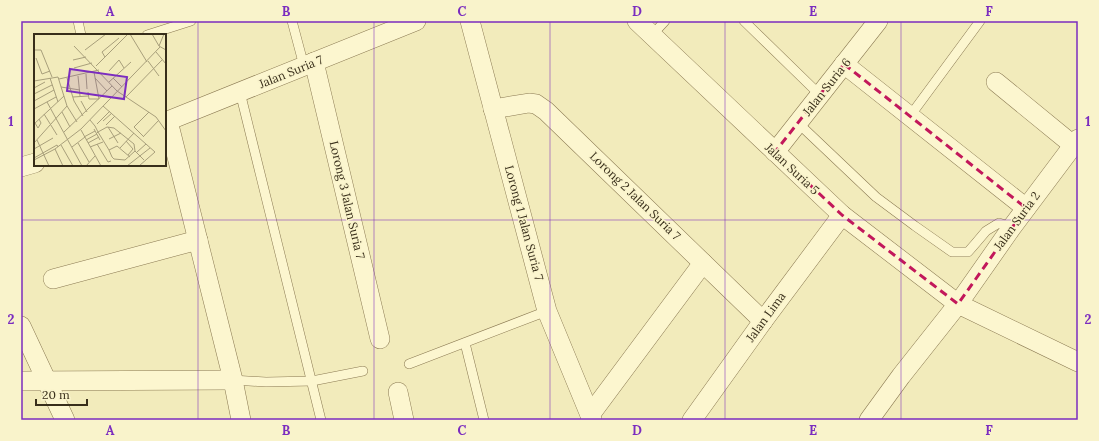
<svg xmlns="http://www.w3.org/2000/svg" width="1099" height="441" viewBox="0 0 1099 441" font-family="Lora,serif">
<rect width="100%" height="100%" fill="#f2ebbb"/>
<g fill="none" stroke-linecap="round" stroke-linejoin="round">
<g stroke="#8b7a53" stroke-width="10">
<g id="lane">
<polyline points="78,21 81,35"/>
<polyline points="292,21 304,66"/>
<polyline points="744,21 820,95"/>
<polyline points="147,35 191,21"/>
<polyline points="652,35 665,21"/>
<polyline points="240,92 321,420"/>
<polyline points="910,116 980,21"/>
<polyline points="798,123 876,197 915,226 952,252 968,252 975,244 986,231 999,223 1012,227"/>
<polyline points="465,343 484,420"/>
<polyline points="409,364 547,311"/>
<polyline points="233,380 266,382 312,381 363,371"/>
</g>
</g>
<g stroke="#8b7a53" stroke-width="20">
<g id="street">
<polyline points="470,21 547,311 592,420"/>
<polyline points="637,21 842,215 958,304 1078,362"/>
<polyline points="314,62 380,339"/>
<polyline points="844,64 1026,208"/>
<polyline points="996,82 1073,145"/>
<polyline points="493,109 529,103 536,104 546,111 763,321"/>
<polyline points="168,121 233,380 241,420"/>
<polyline points="165,122 416,21"/>
<polyline points="775,152 878,21"/>
<polyline points="21,167 35,163"/>
<polyline points="53,279 198,240"/>
<polyline points="21,326 65,420"/>
<polyline points="21,381 233,380"/>
<polyline points="398,392 404,420"/>
<polyline points="590,415 703,263"/>
<polyline points="692,420 763,321 842,215"/>
<polyline points="869,420 901,376 958,304 1012,227 1078,139"/>
</g>
</g>
<use href="#lane" stroke="#fcf6cf" stroke-width="9"/>
<use href="#street" stroke="#fcf6cf" stroke-width="19"/>
</g>
<path fill="none" stroke="#c2185b" stroke-width="3" stroke-dasharray="8 5" stroke-linejoin="round" d="M 844,64 L 1026,208 L 958,304 L 842,215 L 775,152 Z"/>
<path fill="none" stroke="#7b2cbf" stroke-width="1" stroke-opacity="0.55" d="M 198,21 L 198,420M 374,21 L 374,420M 550,21 L 550,420M 725,21 L 725,420M 901,21 L 901,420M 21,220 L 1078,220"/>
<g text-anchor="middle" stroke-width="3" stroke-linejoin="round" paint-order="stroke">
<g font-size="12" fill="#382e1a" stroke="#f9f3cb">
<text transform="translate(291 72) rotate(-22)" y="4">Jalan Suria 7</text>
<text transform="translate(827 87) rotate(-52)" y="4">Jalan Suria 6</text>
<text transform="translate(792 169) rotate(43)" y="4">Jalan Suria 5</text>
<text transform="translate(635 196) rotate(44)" y="4">Lorong 2 Jalan Suria 7</text>
<text transform="translate(347 200) rotate(77)" y="4">Lorong 3 Jalan Suria 7</text>
<text transform="translate(1017 221) rotate(-54)" y="4">Jalan Suria 2</text>
<text transform="translate(524 223) rotate(75)" y="4">Lorong 1 Jalan Suria 7</text>
<text transform="translate(766 317) rotate(-54)" y="4">Jalan Lima</text>
</g>
</g>
<g transform="translate(34 34)">
<rect width="132" height="132" fill="#f2ebbb"/>
<path fill="none" stroke="#a89f7b" stroke-width="1" d="M 96,0 L 113,28M 118,0 L 125,12 L 132,16M 40,12 L 83,57 L 122,83 L 132,97M 125,12 L 130,0M 0,16 L 7,16 L 18,43M 51,16 L 72,0M 122,18 L 132,30M 71,23 L 68,18 L 85,4M 2,24 L 8,40 L 16,37M 39,26 L 52,23M 114,27 L 125,42M 62,32 L 94,0M 40,34 L 58,29M 75,37 L 85,26 L 90,34M 60,38 L 65,65M 52,40 L 53,55M 44,42 L 46,62M 16,44 L 24,68M 33,44 L 40,67 L 49,82M 61,44 L 73,57M 79,44 L 88,53M 25,45 L 65,36M 0,47 L 24,43 L 33,72 L 43,88M 75,48 L 97,28M 27,53 L 46,56M 0,54 L 11,48M 54,58 L 55,65 L 65,65M 0,60 L 18,51M 39,63 L 54,62M 92,63 L 128,26M 0,67 L 20,56M 47,67 L 53,78M 13,68 L 48,132M 69,72 L 121,118 L 105,132M 0,75 L 22,63M 28,78 L 36,93M 10,80 L 23,101M 56,86 L 61,92 L 64,98 L 75,116 L 78,123 L 80,125 L 91,126 L 101,117 L 100,110 L 80,94 L 73,93 L 64,98 L 63,99M 69,87 L 78,79M 1,89 L 4,94 L 7,89 L 5,85M 0,90 L 30,62M 63,90 L 76,77M 72,91 L 81,82M 74,93 L 84,109M 60,95 L 66,106M 47,96 L 67,132M 30,98 L 78,52M 109,102 L 100,93 L 115,78M 50,103 L 61,97M 109,103 L 125,86M 75,105 L 87,99M 3,106 L 15,132M 52,106 L 63,100M 92,107 L 99,115 L 94,121M 0,109 L 33,72M 44,109 L 55,128M 54,109 L 65,103M 63,110 L 74,128 L 77,127M 27,111 L 39,132M 38,113 L 51,103M 56,113 L 69,108M 86,114 L 100,99M 0,115 L 19,104M 21,115 L 29,132M 75,116 L 83,112 L 96,123M 101,117 L 110,126M 103,118 L 112,110M 0,124 L 23,111 L 24,113M 0,126 L 21,115 L 47,95 L 126,13M 52,132 L 61,122M 93,132 L 116,114"/>
<path fill="#7b2cbf" fill-opacity="0.15" stroke="#7b2cbf" stroke-width="2" d="M 36,35 L 93,43 L 90,65 L 33,57 Z"/>
<rect width="132" height="132" fill="none" stroke="#382e1a" stroke-width="2"/>
</g>
<rect width="1099" height="441" fill="none" stroke="#f9f3cb" stroke-width="44"/>
<path d="M36 399v6h51v-6" fill="none" stroke="#382e1a" stroke-width="2"/>
<text x="42" y="399" font-size="12" fill="#382e1a" stroke="#f9f3cb" stroke-width="3" paint-order="stroke">20 m</text>
<rect x="22" y="22" width="1055" height="397" fill="none" stroke="#7b2cbf" stroke-width="1.5"/>
<g font-size="13" text-anchor="middle" font-weight="bold" fill="#7b2cbf">
<text x="110" y="16">A</text>
<text x="286" y="16">B</text>
<text x="462" y="16">C</text>
<text x="637" y="16">D</text>
<text x="813" y="16">E</text>
<text x="989" y="16">F</text>
<text x="11" y="126">1</text>
<text x="1088" y="126">1</text>
<text x="11" y="324">2</text>
<text x="1088" y="324">2</text>
<text x="110" y="435">A</text>
<text x="286" y="435">B</text>
<text x="462" y="435">C</text>
<text x="637" y="435">D</text>
<text x="813" y="435">E</text>
<text x="989" y="435">F</text>
</g>
</svg>
